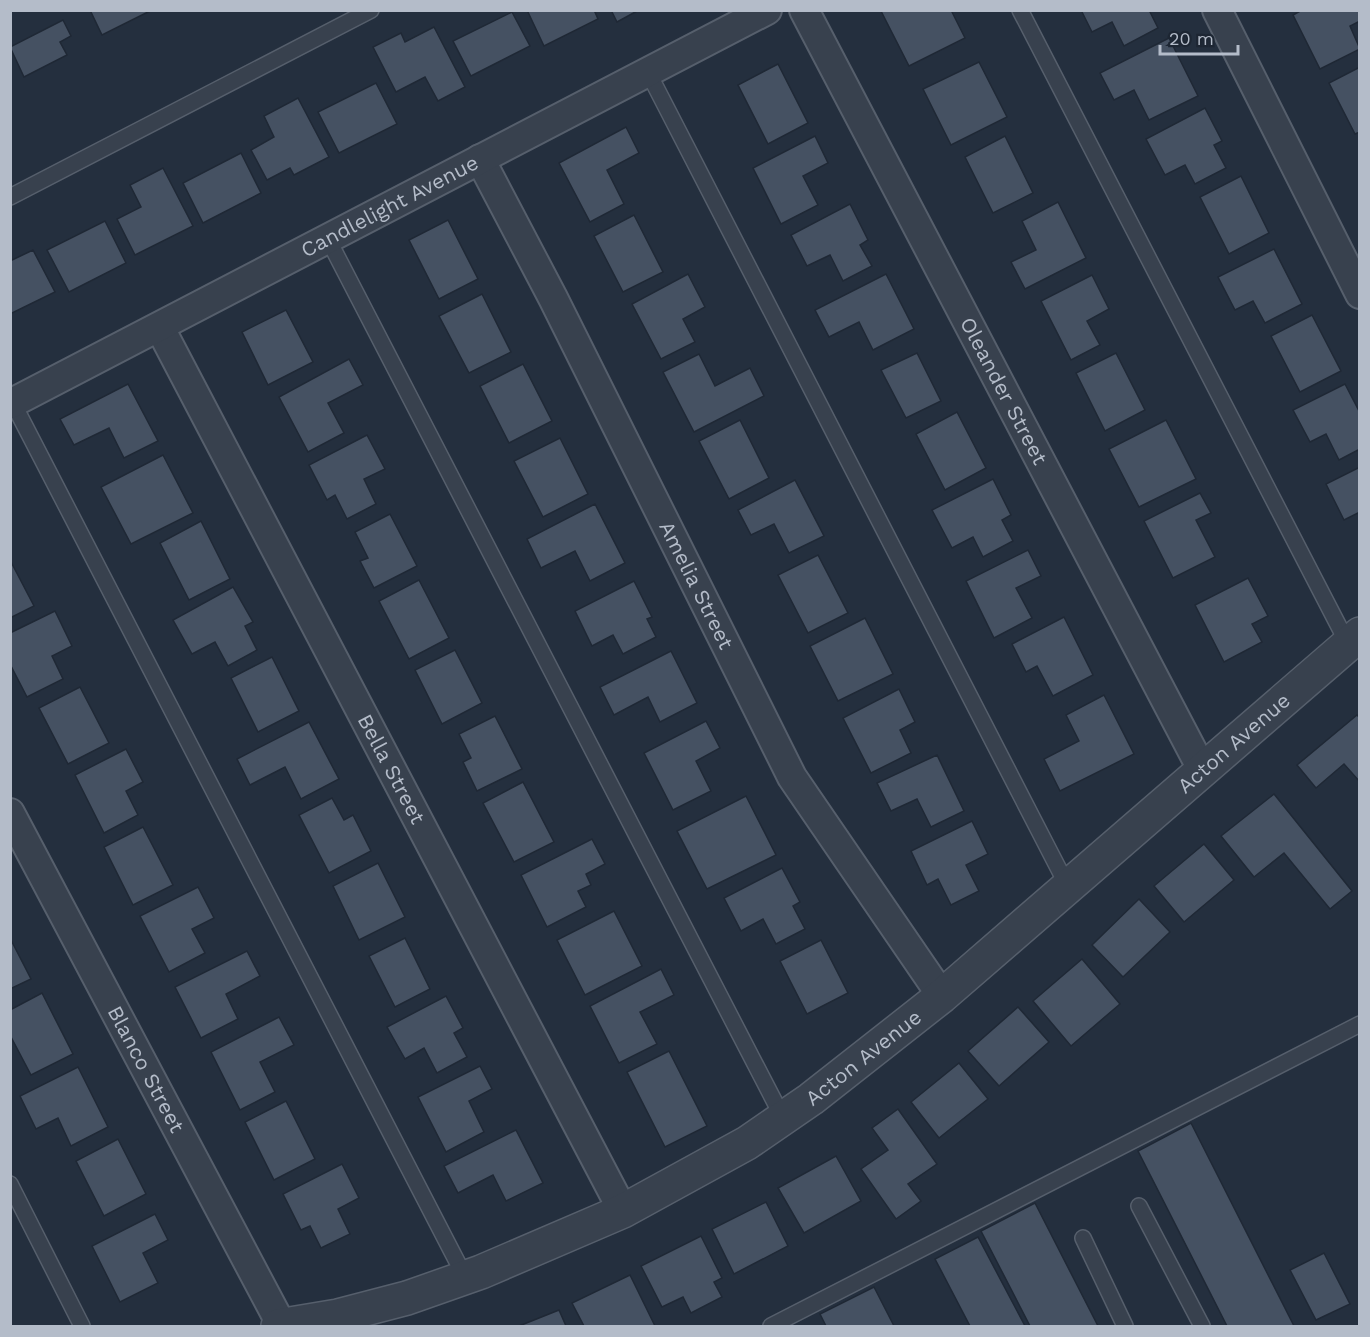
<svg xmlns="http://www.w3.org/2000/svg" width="1370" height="1337" viewBox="0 0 1370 1337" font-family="'Work Sans',sans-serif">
<rect width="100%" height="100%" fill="#242f3e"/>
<g fill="#455162" stroke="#1f2835" stroke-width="1.5">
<polygon points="90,10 150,10 150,11 102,35"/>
<polygon points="527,10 594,10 598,19 544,46"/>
<polygon points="611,10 639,10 617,22"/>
<polygon points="951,10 965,38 909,66 881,11"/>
<polygon points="1081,10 1149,10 1158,28 1124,46 1112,22 1092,32"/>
<polygon points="1302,10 1360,10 1360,21 1350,26 1360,49 1320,69 1293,15"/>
<polygon points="512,12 530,46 471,76 453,41"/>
<polygon points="63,20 71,36 60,42 67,55 24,77 10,47"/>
<polygon points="434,27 465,87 438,101 425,77 396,92 373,47 401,33 405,42"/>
<polygon points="1169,38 1198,96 1149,120 1134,90 1114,100 1100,73"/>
<polygon points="979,62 1007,117 951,145 923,89"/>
<polygon points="778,64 808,123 768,144 738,85"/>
<polygon points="1360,67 1360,132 1355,134 1329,83"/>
<polygon points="376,83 397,124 339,153 318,112"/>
<polygon points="298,98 329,157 294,175 290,168 267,180 251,150 274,137 264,116"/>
<polygon points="1205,108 1222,141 1214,145 1226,168 1195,184 1185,165 1165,175 1146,139"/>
<polygon points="626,127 639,153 607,170 624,204 590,222 559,163"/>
<polygon points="815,136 828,163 803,176 818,205 781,224 753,168"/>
<polygon points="1005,136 1033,193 993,213 965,157"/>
<polygon points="241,153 261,193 203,223 183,183"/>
<polygon points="163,168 193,226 135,255 117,219 141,207 130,185"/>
<polygon points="1241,176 1269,233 1229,254 1200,197"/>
<polygon points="1058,202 1086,258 1025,289 1011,262 1036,250 1022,221"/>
<polygon points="850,204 868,240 860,245 872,266 843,281 830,255 807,266 791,235"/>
<polygon points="634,215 663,272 623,292 594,236"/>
<polygon points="448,220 478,279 439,299 409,240"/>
<polygon points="105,221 126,263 69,292 47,250"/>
<polygon points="1274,249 1302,304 1265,323 1253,301 1235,310 1218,277"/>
<polygon points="33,250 55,292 10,314 10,261"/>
<polygon points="688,274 705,307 683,319 695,342 661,359 632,304"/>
<polygon points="886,274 914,329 873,350 859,322 829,337 815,310"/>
<polygon points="1092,275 1109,309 1087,321 1100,345 1071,360 1041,301"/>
<polygon points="482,294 511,352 469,373 439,316"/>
<polygon points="286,310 313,362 268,385 242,332"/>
<polygon points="1312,315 1341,371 1300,392 1271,336"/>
<polygon points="917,353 941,401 906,418 881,370"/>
<polygon points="1116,353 1145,410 1105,431 1076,373"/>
<polygon points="699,354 715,386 750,368 764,396 694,432 663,372"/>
<polygon points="349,359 363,385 328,403 344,433 308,452 279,397"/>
<polygon points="523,364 552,421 509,443 480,386"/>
<polygon points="128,384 158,441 124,458 109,428 74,445 60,419"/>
<polygon points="1345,384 1360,413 1360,449 1339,460 1326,434 1310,442 1293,410"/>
<polygon points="957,412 986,468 945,490 916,434"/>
<polygon points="740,420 769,478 729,499 699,441"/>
<polygon points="1166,420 1196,479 1139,507 1109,449"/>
<polygon points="367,435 385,469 364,479 376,504 347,519 335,495 327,500 309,465"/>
<polygon points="560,438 588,494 543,517 514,461"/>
<polygon points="163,455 193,513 131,544 101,487"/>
<polygon points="1360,467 1360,512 1344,520 1326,484"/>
<polygon points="993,479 1011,515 1002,520 1013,541 983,557 973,537 952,548 932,510"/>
<polygon points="795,480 824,536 789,553 774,524 751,535 738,510"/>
<polygon points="1200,493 1211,513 1196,520 1215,557 1173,578 1144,521"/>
<polygon points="595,504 625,563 590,581 575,551 541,568 527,539"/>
<polygon points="390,514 417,566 374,588 360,561 368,558 355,532"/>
<polygon points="201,521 230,579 189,600 160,543"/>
<polygon points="1028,550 1041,576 1016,588 1032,618 994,638 966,581"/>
<polygon points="818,555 848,613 808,633 778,575"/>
<polygon points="10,560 34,606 10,618"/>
<polygon points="1248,578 1268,616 1252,624 1262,642 1224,662 1195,605"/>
<polygon points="419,580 449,638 409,659 379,601"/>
<polygon points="634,581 652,617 647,619 656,637 623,654 613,635 592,646 575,611"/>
<polygon points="233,587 253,622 245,626 257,650 228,666 215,642 192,654 173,620"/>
<polygon points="55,611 72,646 52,656 63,679 27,697 10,664 10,633"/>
<polygon points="1064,617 1093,675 1053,696 1037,666 1026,672 1012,644"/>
<polygon points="865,618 893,674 838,701 810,646"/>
<polygon points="455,650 482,703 442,724 415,670"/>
<polygon points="671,651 697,703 660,722 648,697 614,715 600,687"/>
<polygon points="272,657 299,711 258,732 231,678"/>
<polygon points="80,687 109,743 68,764 39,708"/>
<polygon points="899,689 915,722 900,730 911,753 871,773 843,718"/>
<polygon points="1104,695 1134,754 1060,791 1044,759 1079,741 1066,715"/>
<polygon points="1357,715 1360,718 1360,782 1344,764 1316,788 1297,765"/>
<polygon points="495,716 522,769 477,791 463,762 471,758 459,734"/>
<polygon points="706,721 720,748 696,761 711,791 673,810 644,753"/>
<polygon points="309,722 339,779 301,799 285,767 250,785 237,759"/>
<polygon points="126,749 143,782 126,791 138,815 104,833 75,775"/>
<polygon points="937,755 964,811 931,827 917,799 891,811 877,783"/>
<polygon points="523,782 554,842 514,862 483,803"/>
<polygon points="1274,794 1352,891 1330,909 1284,853 1254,877 1221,836"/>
<polygon points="746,796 776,855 707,889 677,831"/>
<polygon points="332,798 344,820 353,815 371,851 329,873 299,815"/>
<polygon points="972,821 988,854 966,865 979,891 951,905 938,879 927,885 911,851"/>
<polygon points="143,827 173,885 133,905 104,847"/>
<polygon points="592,839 605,864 586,874 591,885 578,891 586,907 547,927 521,875"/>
<polygon points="1204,844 1234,880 1184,922 1154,886"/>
<polygon points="378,863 405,917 359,940 333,886"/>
<polygon points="782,868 800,902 793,906 805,929 776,944 763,919 741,931 724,898"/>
<polygon points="198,887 214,918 192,929 205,953 169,972 140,916"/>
<polygon points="1139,899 1170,932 1123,977 1092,945"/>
<polygon points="614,911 642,966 585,995 557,940"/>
<polygon points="10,938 31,979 10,989"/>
<polygon points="405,938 430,989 395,1007 369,956"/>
<polygon points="821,940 848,993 807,1014 780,961"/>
<polygon points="247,951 260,976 226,994 238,1019 201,1038 175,987"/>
<polygon points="1082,959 1120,1004 1071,1046 1033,1001"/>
<polygon points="661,969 674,995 640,1012 657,1044 619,1063 590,1006"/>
<polygon points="42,993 73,1054 31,1075 10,1035 10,1010"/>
<polygon points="446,996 463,1028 454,1033 467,1057 437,1073 424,1048 405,1059 387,1027"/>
<polygon points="1018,1007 1049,1042 999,1086 968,1051"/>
<polygon points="279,1017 294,1045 260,1062 275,1092 240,1110 211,1052"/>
<polygon points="669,1051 707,1126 665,1147 627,1072"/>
<polygon points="959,1063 988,1099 939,1138 911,1102"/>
<polygon points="480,1066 492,1089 469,1101 484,1132 446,1152 418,1097"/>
<polygon points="78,1067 108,1127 71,1146 58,1118 36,1129 20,1096"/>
<polygon points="286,1101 315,1159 274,1180 245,1122"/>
<polygon points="898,1109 937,1164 908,1184 921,1201 896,1219 861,1169 888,1150 872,1128"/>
<polygon points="1191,1123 1294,1326 1227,1326 1138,1151"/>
<polygon points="516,1130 543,1183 506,1201 493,1175 458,1193 444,1166"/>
<polygon points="118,1139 146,1194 104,1216 76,1161"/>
<polygon points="836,1156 861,1201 804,1233 778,1188"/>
<polygon points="342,1164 359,1198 338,1209 350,1234 321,1248 310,1226 301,1230 283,1194"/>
<polygon points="766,1202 788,1246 734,1274 712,1229"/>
<polygon points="1035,1203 1098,1326 1030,1326 981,1231"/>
<polygon points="155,1214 168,1240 143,1253 158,1283 120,1302 92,1246"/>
<polygon points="701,1236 722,1278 714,1282 722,1297 691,1313 683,1297 662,1307 641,1266"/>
<polygon points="978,1237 1025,1326 970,1326 935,1259"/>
<polygon points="1324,1253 1350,1304 1316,1320 1290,1270"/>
<polygon points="630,1275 655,1326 584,1326 572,1303"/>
<polygon points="874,1287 894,1326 826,1326 820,1314"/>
<polygon points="559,1310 566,1326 519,1326"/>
</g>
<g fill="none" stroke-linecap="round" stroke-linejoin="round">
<g stroke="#565f6c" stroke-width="18">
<g id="service">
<polyline points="1020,10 1348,644"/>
<polyline points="648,72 1068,887"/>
<polyline points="10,197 371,10"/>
<polyline points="328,239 783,1118"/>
<polyline points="13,403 465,1277"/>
<polyline points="10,1184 82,1326"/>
<polyline points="1139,1206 1202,1326"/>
<polyline points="1083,1238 1125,1326"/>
<polyline points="771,1326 1360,1024"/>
</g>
</g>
<g stroke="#565f6c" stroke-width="32">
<g id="minor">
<path id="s1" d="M 804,10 L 1203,771"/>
<polyline points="1217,10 1360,294"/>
<path id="s2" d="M 480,159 L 553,298 L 792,777 L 942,996"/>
<path id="s3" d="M 160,328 L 623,1211"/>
<path id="s4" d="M 10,404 L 767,10"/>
<path id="s5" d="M 10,813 L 282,1326"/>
</g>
</g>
<g stroke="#565f6c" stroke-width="36">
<g id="tertiary">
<path id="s6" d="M 278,1326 L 338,1316 L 407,1298 L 481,1272 L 623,1211 L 747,1143 L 811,1099 L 942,996 L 1360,634"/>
</g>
</g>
<use href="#service" stroke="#38414e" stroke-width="15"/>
<use href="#minor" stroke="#38414e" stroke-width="28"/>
<use href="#tertiary" stroke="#38414e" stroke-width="33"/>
</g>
<g text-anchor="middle" stroke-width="4.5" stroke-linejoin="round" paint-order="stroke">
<g font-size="21" fill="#b4bcc9" stroke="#1d2633">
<text dy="7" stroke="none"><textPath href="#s4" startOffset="428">Candlelight Avenue</textPath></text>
<text dy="7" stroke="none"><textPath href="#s1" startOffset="430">Oleander Street</textPath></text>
<text dy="7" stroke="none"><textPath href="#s2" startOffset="478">Amelia Street</textPath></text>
<text dy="7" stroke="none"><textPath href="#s6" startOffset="1137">Acton Avenue</textPath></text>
<text dy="7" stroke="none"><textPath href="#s3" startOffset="498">Bella Street</textPath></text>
<text dy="7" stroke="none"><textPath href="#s6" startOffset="651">Acton Avenue</textPath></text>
<text dy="7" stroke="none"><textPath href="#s5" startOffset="290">Blanco Street</textPath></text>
</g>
</g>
<rect width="1370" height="1337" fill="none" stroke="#b4bcc9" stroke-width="24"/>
<path d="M1160 45v9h78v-9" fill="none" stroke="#b4bcc9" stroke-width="3"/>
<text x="1169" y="45" font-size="18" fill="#b4bcc9" stroke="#1d2633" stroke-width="4.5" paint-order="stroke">20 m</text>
</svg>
